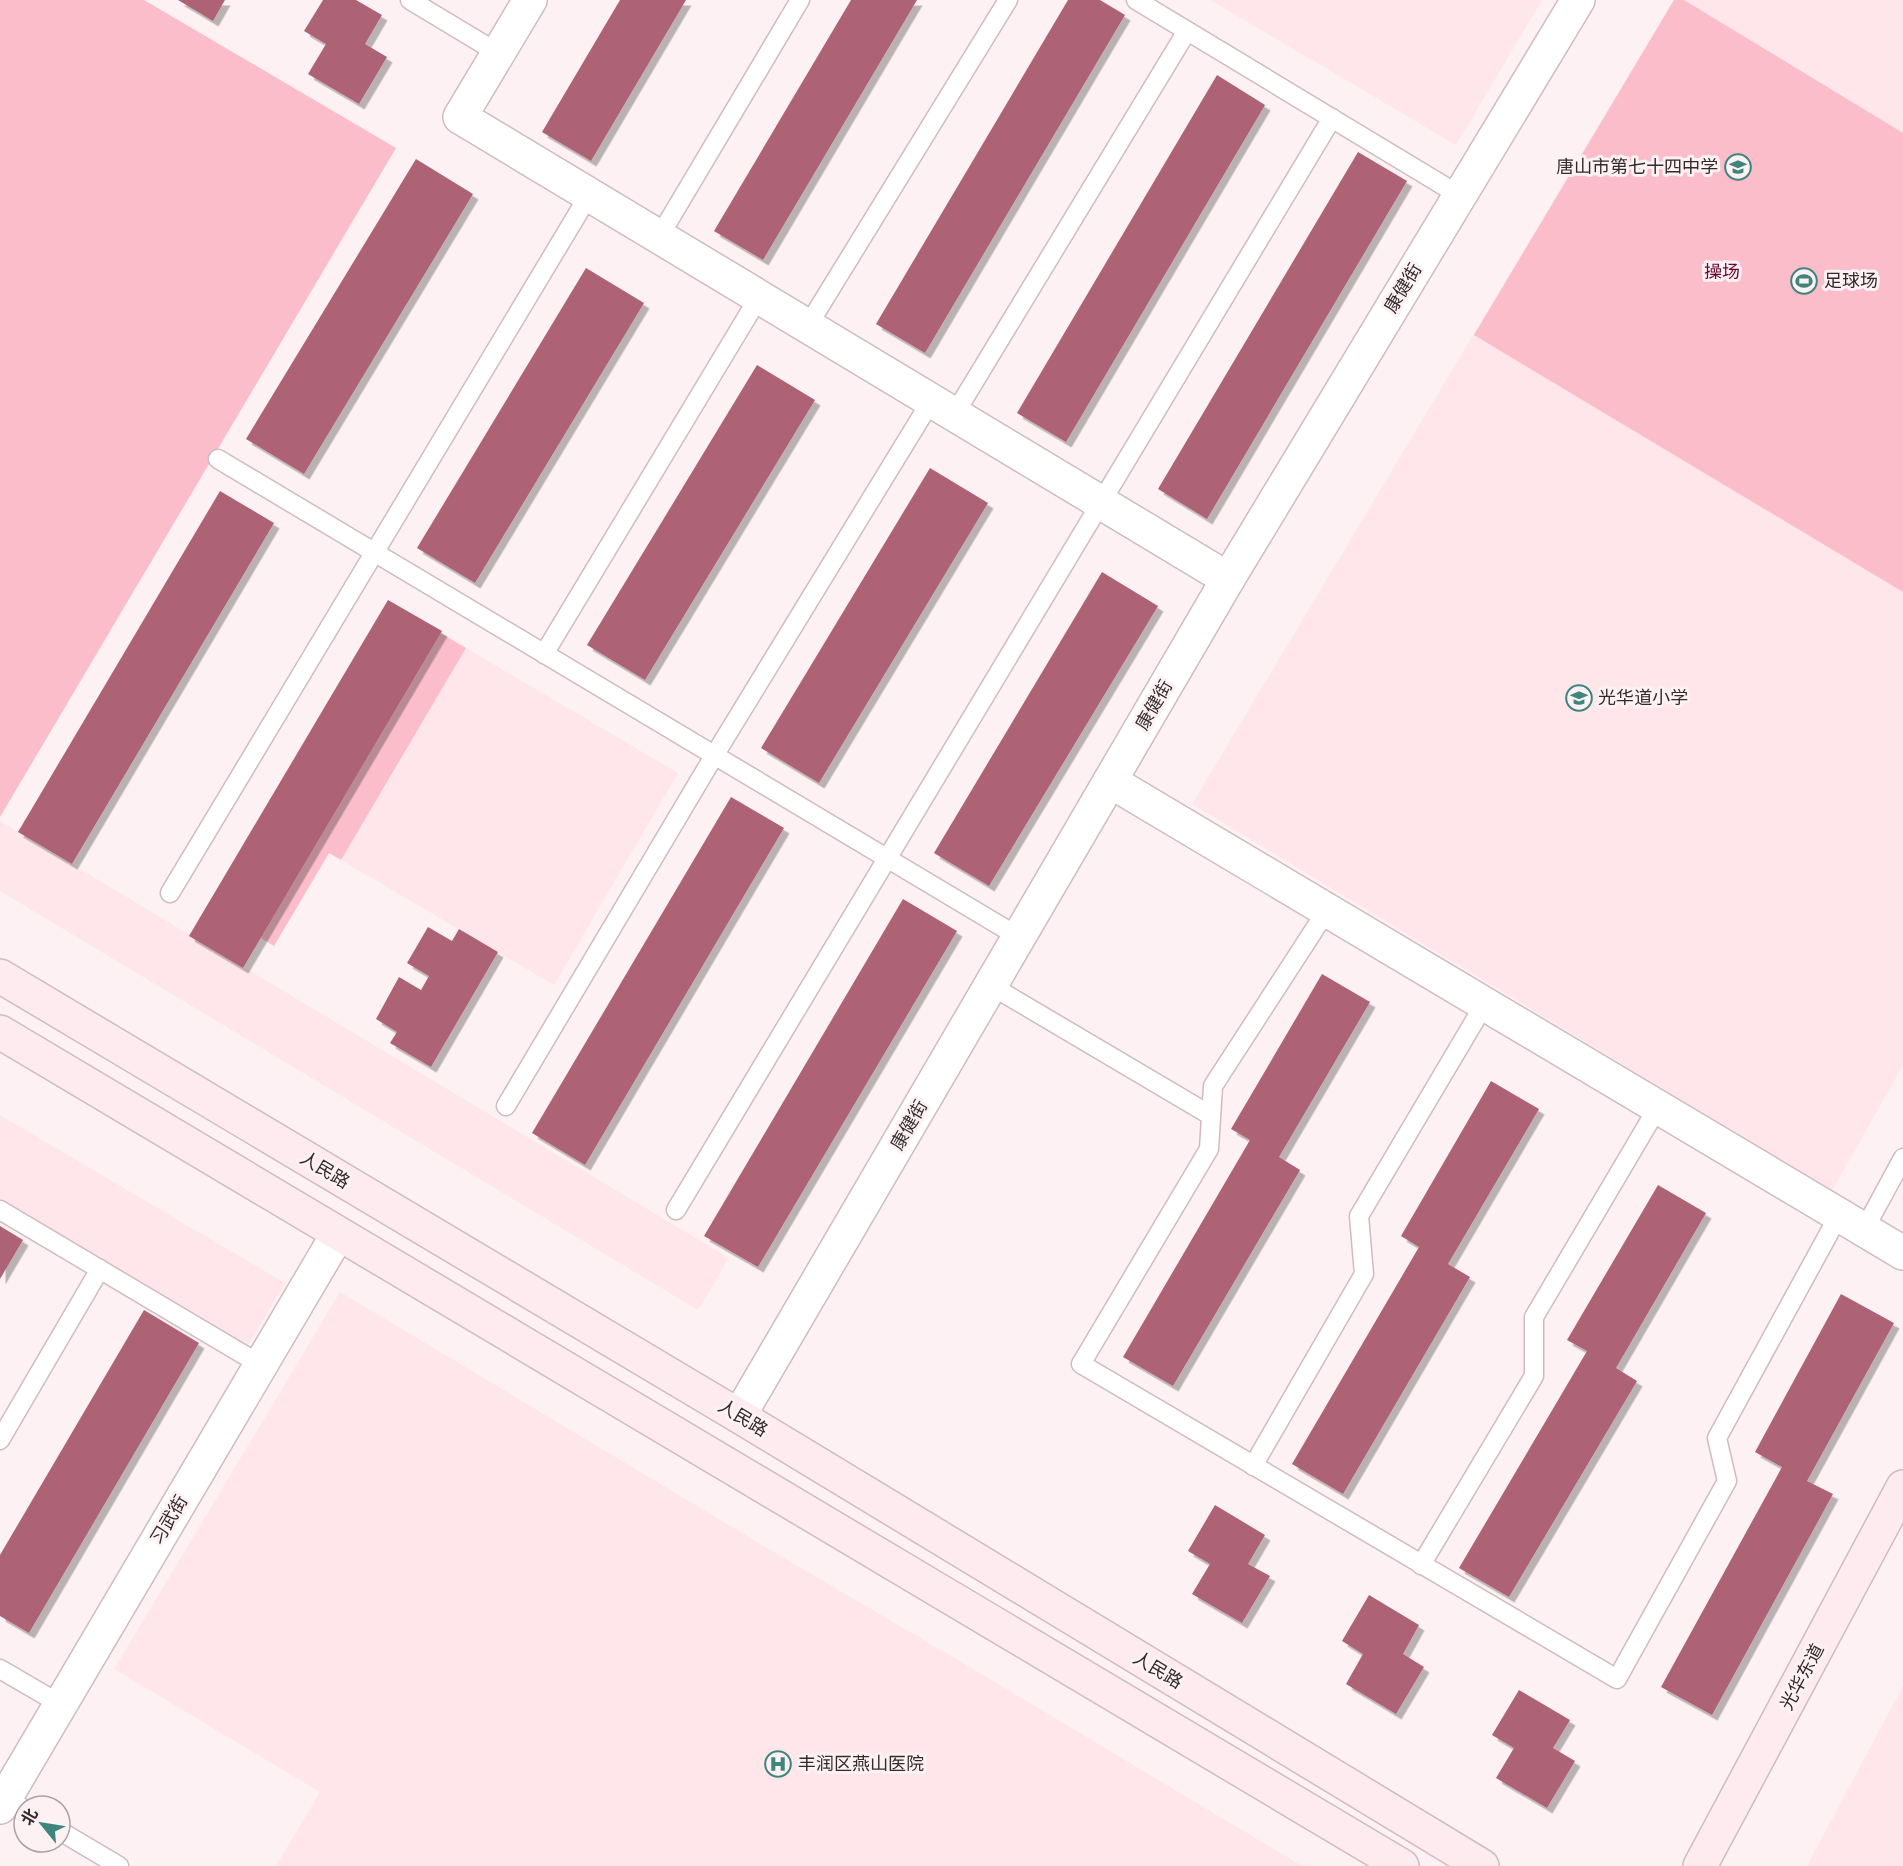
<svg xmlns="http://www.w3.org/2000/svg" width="1903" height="1866" viewBox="0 0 1903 1866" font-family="Cabin,'Noto Sans SC',sans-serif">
<defs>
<filter id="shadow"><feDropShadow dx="5.5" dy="5.5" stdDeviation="0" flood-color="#0004"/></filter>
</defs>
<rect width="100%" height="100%" fill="#fef1f3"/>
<g fill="#fee6eb">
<polygon points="1210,0 1542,0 1456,145"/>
<polygon points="1674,0 1903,0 1903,1065 1832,1191 1192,804"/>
<polygon points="466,648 678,773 554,985 341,860"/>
<polygon points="0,821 729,1258 698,1310 0,891"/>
<polygon points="0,1115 285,1283 245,1350 0,1201"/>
<polygon points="340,1292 779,1555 963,1663 1302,1866 276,1866 320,1792 114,1669"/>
<polygon points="1903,1686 1903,1866 1807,1866"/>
</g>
<g fill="#fbbdca">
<polygon points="0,0 144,0 396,148 0,817"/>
<polygon points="1674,0 1684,0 1903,133 1903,592 1474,335"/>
<polygon points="437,631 466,648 341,860 329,853 274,946 256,935"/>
</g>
<g fill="#ad6274" filter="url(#shadow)">
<polygon points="178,0 225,0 213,21"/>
<polygon points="323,0 356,0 382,15 365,44 387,57 359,104 308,74 326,44 304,31"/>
<polygon points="620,0 686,0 591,161 542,132"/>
<polygon points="851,0 917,0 763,260 714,231"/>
<polygon points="1068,0 1100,0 1125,15 925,353 876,324"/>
<polygon points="1217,75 1265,105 1066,442 1017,413"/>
<polygon points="1358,152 1407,181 1207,519 1158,489"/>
<polygon points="416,159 473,194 304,474 246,439"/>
<polygon points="586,268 644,303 475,583 417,548"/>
<polygon points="757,365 815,400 645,680 587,645"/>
<polygon points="930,468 988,503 819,783 761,748"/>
<polygon points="220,491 274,523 72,864 18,832"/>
<polygon points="1102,572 1158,606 989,886 934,853"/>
<polygon points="388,600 442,631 243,968 189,936"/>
<polygon points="731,797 784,828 585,1165 532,1133"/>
<polygon points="903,899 957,931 758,1267 704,1236"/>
<polygon points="428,927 452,941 459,929 498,952 431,1067 390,1043 397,1032 376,1019 399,977 421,990 429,976 407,963"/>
<polygon points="1322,974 1370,1002 1279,1157 1300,1170 1173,1386 1123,1357 1250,1140 1231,1129"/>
<polygon points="1491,1081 1539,1109 1448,1264 1470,1277 1343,1494 1292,1464 1419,1247 1401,1236"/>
<polygon points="1658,1185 1706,1213 1616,1368 1637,1381 1509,1597 1459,1568 1587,1351 1567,1340"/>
<polygon points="0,1226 23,1240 0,1279"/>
<polygon points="1841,1294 1894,1323 1807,1481 1833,1494 1712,1715 1661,1687 1782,1467 1755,1452"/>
<polygon points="144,1310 199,1343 29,1633 0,1616 0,1555"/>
<polygon points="1215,1505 1265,1535 1248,1564 1270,1576 1242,1623 1192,1594 1210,1564 1188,1551"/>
<polygon points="1369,1595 1419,1625 1403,1654 1424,1667 1396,1714 1346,1684 1363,1654 1342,1641"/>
<polygon points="1519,1690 1570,1720 1553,1748 1575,1761 1547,1808 1496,1778 1514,1748 1492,1735"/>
</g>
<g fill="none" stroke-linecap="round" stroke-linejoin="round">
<g stroke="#d0bcc0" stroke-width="21">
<g id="service">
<polyline points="410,0 498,53"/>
<polyline points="1136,0 1459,195"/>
<polyline points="659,237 800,0"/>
<polyline points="807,327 1008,0"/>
<polyline points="954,415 1187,31"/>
<polyline points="218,459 1019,937"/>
<polyline points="544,654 759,297"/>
<polyline points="170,893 589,195"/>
<polyline points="1327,910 1213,1086 1209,1149 1081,1364 1617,1679 1727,1481 1717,1438 1839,1215"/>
<polyline points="990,985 1210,1115"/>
<polyline points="506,1106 714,756 931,401"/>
<polyline points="0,1210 261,1365"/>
<polyline points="676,1210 1332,118"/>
<polyline points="1864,1230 1903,1158"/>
<polyline points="0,1440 100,1269"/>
<polyline points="1253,1466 1364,1274 1359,1216 1484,1005"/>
<polyline points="1421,1565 1534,1376 1534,1317 1658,1107"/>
<polyline points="0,1669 60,1704"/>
<polyline points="5,1798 24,1809"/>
<polyline points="60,1831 119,1866"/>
</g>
</g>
<g stroke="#d0bcc0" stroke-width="36">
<g id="minor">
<polyline points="530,0 460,117 1228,579"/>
<polyline points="1110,781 1903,1253"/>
<polyline points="739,1416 1228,579 1578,0"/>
<polyline points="0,1807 338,1234"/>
</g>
</g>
<g stroke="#d0bcc0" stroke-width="36">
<g id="secondary">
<polyline points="0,976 739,1416 1482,1866"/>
<polyline points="0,1032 1402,1866"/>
<polyline points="1700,1866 1903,1487"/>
</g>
</g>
<use href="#service" stroke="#fff" stroke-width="18"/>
<use href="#minor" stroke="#fff" stroke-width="33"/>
<use href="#secondary" stroke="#feebef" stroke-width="33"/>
</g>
<defs>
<g id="school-ring" transform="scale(1.35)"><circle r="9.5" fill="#fef1f3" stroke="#3e857c" stroke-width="1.5"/><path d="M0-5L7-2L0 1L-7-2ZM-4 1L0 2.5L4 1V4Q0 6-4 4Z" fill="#3e857c"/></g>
<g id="stadium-ring" transform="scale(1.35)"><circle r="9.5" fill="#fef1f3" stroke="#3e857c" stroke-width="1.5"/><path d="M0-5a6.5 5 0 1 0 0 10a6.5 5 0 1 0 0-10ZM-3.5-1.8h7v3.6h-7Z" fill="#3e857c"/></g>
<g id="hospital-ring" transform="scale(1.35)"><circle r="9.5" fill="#fef1f3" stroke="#3e857c" stroke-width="1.5"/><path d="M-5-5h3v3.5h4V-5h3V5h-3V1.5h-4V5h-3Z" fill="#3e857c"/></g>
</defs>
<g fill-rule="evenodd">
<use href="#school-ring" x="1738" y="167"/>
<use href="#stadium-ring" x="1804" y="281"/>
<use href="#school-ring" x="1579" y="698"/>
<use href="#hospital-ring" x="778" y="1764"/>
</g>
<g text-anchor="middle" stroke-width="6" stroke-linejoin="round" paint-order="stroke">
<g font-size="18" fill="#322b2c" stroke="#fef1f3" text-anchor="start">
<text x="1718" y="173" text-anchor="end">唐山市第七十四中学</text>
<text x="1824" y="287">足球场</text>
<text x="1598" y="704">光华道小学</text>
<text x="798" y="1770">丰润区燕山医院</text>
</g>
<g font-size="18" fill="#69082e" stroke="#fef1f3">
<text x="1722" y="278">操场</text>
</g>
<g font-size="18" fill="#322b2c" stroke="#fef1f3">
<text transform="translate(1403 288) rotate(-59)" y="6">康健街</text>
<text transform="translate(1154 705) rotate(-60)" y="6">康健街</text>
<text transform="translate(909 1125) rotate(-60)" y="6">康健街</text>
<text transform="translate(325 1170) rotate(31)" y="6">人民路</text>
<text transform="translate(743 1418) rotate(31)" y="6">人民路</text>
<text transform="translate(169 1520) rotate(-59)" y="6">习武街</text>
<text transform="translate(1158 1670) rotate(31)" y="6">人民路</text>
<text transform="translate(1802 1677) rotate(-62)" y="6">光华东道</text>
</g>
</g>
<g transform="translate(42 1824) rotate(300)"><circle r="28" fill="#fef1f3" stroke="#aca2a3" stroke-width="1.5"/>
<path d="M0-4.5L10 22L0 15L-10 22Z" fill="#3e857c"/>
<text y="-9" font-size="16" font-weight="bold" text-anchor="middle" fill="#322b2c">北</text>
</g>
</svg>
